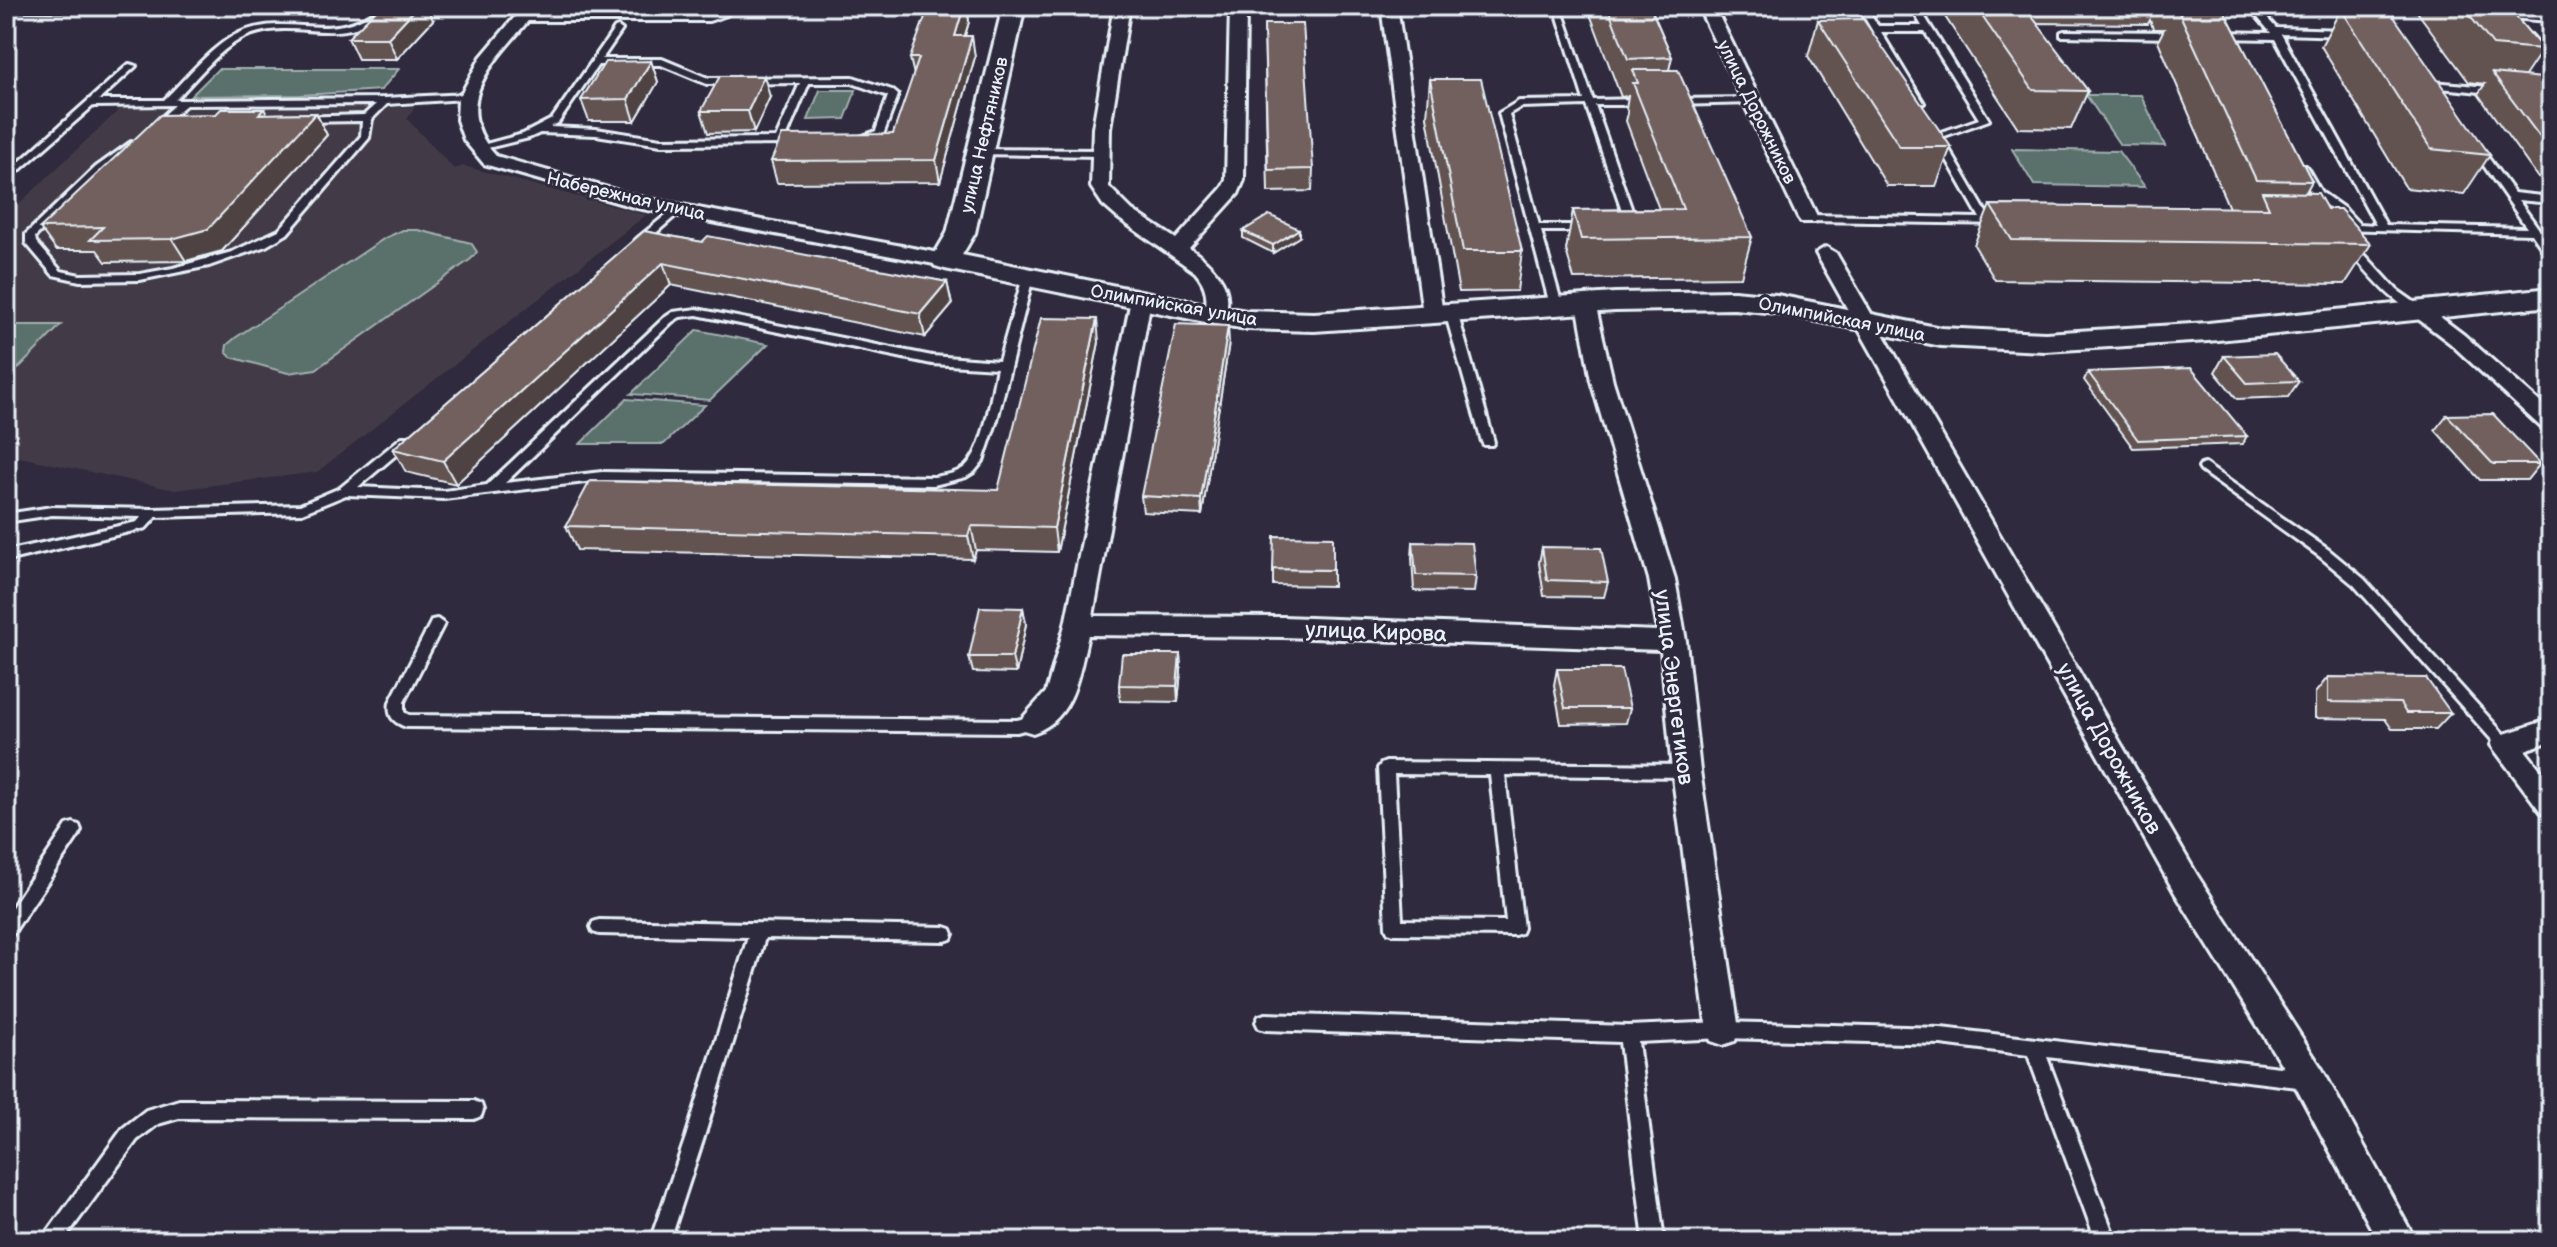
<svg xmlns="http://www.w3.org/2000/svg" width="2557" height="1247" viewBox="0 0 2557 1247" font-family="'Balsamiq Sans',sans-serif">
<rect width="100%" height="100%" fill="#2f2a3d"/>
<filter id="ink" filterUnits="userSpaceOnUse"><feTurbulence type="fractalNoise" baseFrequency=".0125" numOctaves="2"/><feDisplacementMap in="SourceGraphic" scale="16" xChannelSelector="R" yChannelSelector="G"/><feConvolveMatrix kernelMatrix="1 2 1 2 8 2 1 2 1" color-interpolation-filters="sRGB"/></filter>
<g filter="url(#ink)">
<polygon fill="#433a47" points="415,107 407,119 454,169 464,166 646,215 317,472 175,490 6,454 6,216 120,109"/>
<g fill="#5a6f6a" stroke="#a1b0b1" stroke-width="2">
<polygon points="218,69 399,69 381,90 301,95 191,96"/>
<polygon points="820,90 856,90 845,119 808,120"/>
<polygon points="2086,95 2141,95 2165,146 2120,145"/>
<polygon points="2012,149 2118,151 2145,187 2034,185"/>
<polygon points="403,230 418,230 471,243 477,252 471,259 316,369 288,373 231,357 226,352 227,345 235,338 385,238"/>
<polygon points="6,325 61,325 6,381"/>
<polygon points="697,330 768,344 710,400 631,394"/>
<polygon points="626,399 705,405 664,444 580,444"/>
</g>
<g fill="none" stroke-linecap="round" stroke-linejoin="round">
<g stroke="#e8f1f8" stroke-width="6">
<g id="lane">
<polygon points="6,6 88,6 90,8 86,11 6,10"/>
<path d="M 382,6 L 391,6 C 343,53 301,16 250,35 C 222,44 196,80 175,100 L 384,98 L 468,94 L 468,98 L 465,99 L 387,104 L 372,119 L 369,138 L 287,234 L 266,246 L 209,266 L 140,280 L 80,281 L 53,275 L 26,243 L 26,234 L 96,167 L 131,142 L 134,143 L 134,147 L 102,171 L 35,237 L 36,242 L 61,271 L 80,275 L 140,274 L 173,268 L 232,252 L 279,230 L 361,136 L 362,121 L 300,122 L 297,121 L 297,117 L 364,115 L 376,104 L 186,105 L 157,129 L 152,126 L 154,124 L 175,105 L 93,106 L 6,182 L 6,174 L 129,64 L 136,66 L 99,100 L 164,100 C 186,79 215,41 244,31 C 296,13 332,46 382,6 Z"/>
<polygon points="726,6 734,6 727,15 709,21 522,21 518,18 522,15 708,15 721,11"/>
<polygon points="1858,6 1866,6 1878,26 1922,26 1910,6 1918,6 1989,120 1942,137 1990,219 2007,220 2007,224 1808,221 1803,218 1808,215 1980,218 1933,135 1979,119 1925,32 1881,32 1924,103 1916,105"/>
<polygon points="2248,6 2256,6 2276,28 2347,30 2351,33 2347,36 2281,34 2386,225 2527,228 2471,147 2476,144 2479,145 2514,193 2551,197 2551,203 2518,200 2551,246 2551,257 2547,256 2532,234 2336,229 2336,225 2348,224 2337,213 2313,196 2298,168 2300,166 2306,166 2321,192 2345,209 2359,224 2376,225 2275,39 2218,38 2214,35 2218,32 2271,33"/>
<polygon points="2372,6 2380,6 2397,28 2396,30 2390,30"/>
<polygon points="2401,6 2434,6 2444,9 2440,12 2405,9"/>
<polygon points="2497,12 2551,15 2551,21 2494,17 2493,15"/>
<polygon points="1557,14 1564,16 1593,100 1645,99 1650,102 1645,105 1595,105 1635,219 1626,227 1621,224 1625,219 1586,105 1521,107 1509,114 1539,225 1586,225 1591,228 1586,231 1541,231 1562,305 1556,308 1550,305 1499,113 1519,101 1584,100"/>
<path d="M 618,27 L 622,30 L 602,59 L 662,59 L 708,78 L 853,77 L 892,90 L 898,95 L 883,135 L 860,143 L 855,140 L 857,138 L 876,131 L 888,96 L 852,83 L 809,83 L 786,138 L 802,139 L 802,143 L 799,144 L 661,145 L 596,135 L 540,133 L 529,138 L 475,151 L 475,147 L 523,134 L 552,119 L 615,28 ZM 598,65 L 661,65 L 707,84 L 800,83 L 776,138 L 661,139 L 596,129 L 550,127 L 558,123 Z"/>
<polygon points="2064,31 2177,32 2181,35 2177,38 2061,36 2061,32"/>
<polygon points="2531,35 2551,57 2551,66 2548,65 2527,38"/>
<polygon points="2433,82 2500,88 2505,91 2500,94 2430,87 2428,85"/>
<polygon points="1751,98 1754,99 1754,103 1674,105 1669,102 1674,99"/>
<polygon points="978,149 1099,150 1104,153 1099,156 975,154 973,152"/>
<polygon points="677,206 682,209 681,211 642,245 634,245 634,241"/>
<path d="M 2350,242 L 2354,243 L 2397,290 L 2424,309 L 2424,313 C 2400,315 2362,265 2346,247 L 2345,245 Z"/>
<path d="M 1028,274 L 1033,277 L 997,420 L 983,461 L 974,472 L 966,477 L 934,485 L 602,480 L 444,499 L 346,495 L 302,513 L 156,517 L 146,528 L 6,561 L 6,551 L 137,522 L 141,517 L 52,515 L 6,522 L 6,514 L 52,507 L 152,509 L 300,505 L 340,488 L 402,437 L 410,437 L 412,440 L 410,443 L 358,487 L 444,491 L 487,485 L 664,318 L 673,312 L 697,309 L 932,356 L 999,361 L 1023,277 ZM 697,315 L 932,364 L 997,368 C 991,394 985,449 965,467 C 956,474 945,475 934,477 L 602,472 L 505,483 L 672,322 L 680,317 Z"/>
<polygon points="1451,309 1457,312 1494,442 1492,445 1484,445 1482,442 1445,312"/>
<polygon points="2205,464 2329,550 2364,579 2510,741 2513,745 2510,749 2500,749 2354,585 2319,556 2201,471 2199,468 2201,465"/>
<path d="M 437,619 L 444,624 L 404,702 L 404,712 L 409,715 L 1017,720 L 1033,716 L 1038,718 L 1040,722 L 1038,726 L 1017,732 L 406,727 C 392,722 388,716 390,702 L 432,620 Z"/>
<path d="M 1386,762 L 1686,765 L 1691,767 L 1694,771 L 1691,775 L 1686,777 L 1505,775 L 1523,928 L 1521,933 L 1515,935 L 1394,934 L 1388,932 L 1386,927 L 1378,768 L 1381,764 ZM 1394,774 L 1490,775 L 1506,921 L 1402,920 Z"/>
<polygon points="73,823 79,825 81,830 79,835 12,935 6,937 6,916 67,825"/>
<polygon points="599,920 945,927 951,929 953,934 951,939 945,941 765,938 704,1137 670,1241 650,1241 686,1137 748,937 599,934 593,932 591,927 593,922"/>
<polygon points="1265,1014 1628,1026 1723,1022 1941,1028 2306,1070 2312,1073 2315,1079 2312,1085 2306,1088 2047,1057 2116,1241 2096,1241 2028,1055 1941,1044 1723,1038 1638,1042 1664,1241 1644,1241 1620,1042 1265,1030 1259,1028 1256,1022 1259,1016"/>
<polygon points="179,1100 474,1101 481,1104 483,1110 481,1116 474,1119 179,1118 158,1124 137,1140 63,1241 41,1241 123,1128 146,1110"/>
</g>
</g>
<g stroke="#e8f1f8" stroke-width="6">
<g id="street">
<path d="M 524,6 L 540,6 C 504,54 443,97 496,156 L 639,197 L 945,254 L 955,260 L 945,266 L 637,208 L 484,164 L 464,140 L 457,120 L 458,100 L 481,57 Z"/>
<path d="M 1114,6 L 1130,6 L 1110,128 L 1109,187 L 1132,210 L 1176,239 L 1222,188 L 1226,180 L 1230,6 L 1246,6 L 1244,180 L 1238,194 L 1189,248 C 1212,264 1239,289 1222,319 L 1215,321 L 1205,315 C 1208,297 1207,286 1195,272 L 1118,218 L 1103,205 L 1091,187 L 1093,128 Z"/>
<polygon points="1381,6 1397,6 1443,314 1433,320 1423,314"/>
<polygon points="1698,6 1714,6 1818,218 1815,222 1801,222 1798,218"/>
<polygon points="1826,247 1836,253 2197,875 2322,1069 2416,1241 2378,1241 2298,1091 2175,893 1816,253"/>
<path d="M 1141,294 L 1151,300 L 1093,616 L 1283,617 L 1658,631 L 1649,579 L 1591,381 L 1577,303 L 1587,297 L 1594,299 L 1613,381 L 1675,579 L 1686,641 L 1700,771 L 1739,1030 L 1735,1041 L 1723,1045 L 1711,1041 L 1707,1030 L 1672,771 L 1661,650 L 1283,637 L 1088,635 C 1079,672 1075,719 1033,733 L 1023,730 L 1019,722 L 1046,692 L 1065,625 L 1131,300 Z"/>
<polygon points="2420,305 2427,307 2464,335 2551,412 2551,431 2543,429 2450,343 2413,315 2410,311"/>
<polygon points="2551,719 2551,741 2525,750 2551,783 2551,816 2541,812 2491,745 2495,737"/>
</g>
</g>
<g stroke="#e8f1f8" stroke-width="6">
<polygon id="secondary" points="1003,6 1025,6 975,233 962,255 1215,306 1247,311 1314,313 1615,293 1734,291 1777,295 1941,328 2045,333 2208,323 2551,288 2551,306 2208,341 2045,351 1941,346 1777,313 1734,309 1615,311 1314,331 1247,329 1215,324 945,269 935,266 931,260 947,233"/>
</g>
<use href="#lane" fill="#2f2a3d" fill-rule="evenodd"/>
<use href="#street" fill="#2f2a3d" fill-rule="evenodd"/>
<use href="#secondary" fill="#2f2a3d" fill-rule="evenodd"/>
</g>
<g fill="#625351" stroke="#e8f1f8" stroke-width="2">
<polygon points="556,6 599,6 595,12 558,12"/>
<polygon points="964,6 967,6 969,22 965,36 975,57 940,182 777,183 771,161 893,134 914,75 910,58"/>
<polygon points="1587,6 1650,6 1672,57 1669,70 1752,237 1741,277 1574,279 1566,250 1573,210 1659,209 1626,121 1628,113 1626,108 1628,96 1621,97"/>
<polygon points="1938,6 2222,6 2312,181 2306,192 2371,244 2345,284 1995,280 1974,245 1990,205 2229,208 2158,41 2164,29 2153,29 2150,20 2148,24 2036,23 2088,91 2071,129 2018,128"/>
<polygon points="2422,6 2507,6 2543,49 2525,76 2551,88 2551,179 2538,178 2478,94 2485,84 2469,82 2418,13"/>
<polygon points="2341,9 2490,155 2464,194 2406,188 2321,46"/>
<polygon points="433,20 397,59 358,59 348,38"/>
<polygon points="1818,20 1951,147 1936,186 1887,186 1808,56"/>
<polygon points="1264,24 1313,169 1312,191 1268,192"/>
<polygon points="651,61 658,82 635,121 589,121 581,100"/>
<polygon points="1430,79 1522,251 1517,291 1459,292 1427,117"/>
<polygon points="770,97 754,132 708,133 701,111"/>
<polygon points="264,109 267,114 316,113 327,135 222,251 186,261 106,262 97,250 56,250 40,228 216,114"/>
<polygon points="644,231 702,242 947,282 952,305 925,337 671,285 456,484 406,472 393,449"/>
<polygon points="1243,231 1299,237 1273,253 1243,238"/>
<polygon points="1099,342 1057,552 976,550 973,559 577,550 566,526 998,490"/>
<polygon points="1229,342 1202,515 1143,512 1141,496"/>
<polygon points="2224,356 2299,381 2288,397 2237,399 2215,372"/>
<polygon points="2088,372 2247,436 2242,444 2133,448 2084,380"/>
<polygon points="2447,415 2540,464 2527,480 2480,480 2435,430"/>
<polygon points="1413,542 1476,576 1474,592 1414,591 1412,558"/>
<polygon points="1542,547 1608,582 1604,597 1544,596 1539,563"/>
<polygon points="1273,569 1333,570 1333,586 1273,585"/>
<polygon points="1023,608 1026,624 1016,673 973,672 969,657"/>
<polygon points="1180,654 1181,670 1178,702 1120,701 1119,685"/>
<polygon points="1557,669 1630,708 1626,723 1561,724 1554,685"/>
<polygon points="2328,677 2451,713 2436,729 2392,729 2385,719 2315,718 2315,693"/>
</g>
<g fill="#504342" stroke="#e8f1f8" stroke-width="2">
<polygon points="418,6 427,6 433,20 397,59 388,38"/>
<polygon points="964,6 967,6 969,22 958,57 955,36"/>
<polygon points="972,36 975,57 940,182 936,160"/>
<polygon points="651,61 658,82 635,121 628,99"/>
<polygon points="764,76 770,97 754,132 748,111"/>
<polygon points="316,113 327,135 222,251 186,261 172,239"/>
<polygon points="1299,229 1299,237 1273,253 1273,245"/>
<polygon points="663,263 671,285 456,484 443,461"/>
<polygon points="947,282 952,305 925,337 920,314"/>
<polygon points="1097,319 1099,342 1057,552 1054,528"/>
<polygon points="1228,326 1229,342 1202,515 1201,499"/>
<polygon points="971,526 976,550 973,559 968,536"/>
<polygon points="1023,608 1026,624 1016,673 1012,657"/>
<polygon points="1180,654 1181,670 1178,702 1177,686"/>
</g>
<g fill="#72605e" stroke="#e8f1f8" stroke-width="2">
<polygon points="380,6 418,6 388,38 348,38"/>
<polygon points="929,6 964,6 955,36 972,36 936,160 771,161 782,135 893,134 919,58 910,58"/>
<polygon points="1607,6 1650,6 1672,57 1628,59"/>
<polygon points="1975,6 2024,6 2088,91 2033,90"/>
<polygon points="2176,6 2222,6 2312,181 2256,180"/>
<polygon points="2462,6 2507,6 2543,49 2493,45"/>
<polygon points="2341,9 2392,14 2490,155 2431,149"/>
<polygon points="1863,19 1951,147 1900,147 1818,20"/>
<polygon points="1264,24 1303,24 1313,169 1268,170"/>
<polygon points="651,61 628,99 581,100 605,62"/>
<polygon points="1633,70 1678,70 1752,237 1581,239 1573,210 1683,209 1633,83 1638,83"/>
<polygon points="2492,73 2542,78 2551,88 2551,152"/>
<polygon points="720,76 764,76 748,111 701,111"/>
<polygon points="1430,79 1481,79 1522,251 1463,251"/>
<polygon points="221,109 264,109 259,114 316,113 208,229 172,239 90,240 103,227 40,228 160,115 216,114"/>
<polygon points="2262,192 2318,193 2327,209 2340,209 2371,244 2012,240 1990,205 2269,208"/>
<polygon points="1269,215 1299,229 1273,245 1243,231"/>
<polygon points="644,231 702,242 708,236 947,282 920,314 663,263 443,461 393,449"/>
<polygon points="1041,318 1097,319 1054,528 971,526 968,536 566,526 590,481 998,490"/>
<polygon points="1176,324 1228,326 1201,499 1141,496"/>
<polygon points="2275,354 2299,381 2247,383 2224,356"/>
<polygon points="2191,368 2247,436 2138,440 2088,372"/>
<polygon points="2493,414 2540,464 2493,464 2447,415"/>
<polygon points="1274,536 1333,537 1333,570 1273,569"/>
<polygon points="1413,542 1472,543 1476,576 1416,575"/>
<polygon points="1542,547 1601,548 1608,582 1547,580"/>
<polygon points="980,607 1023,608 1012,657 969,657"/>
<polygon points="1122,654 1180,654 1177,686 1119,685"/>
<polygon points="1557,669 1621,669 1630,708 1565,708"/>
<polygon points="2328,677 2426,678 2451,713 2406,713 2400,703 2328,702"/>
</g>
</g>
<g text-anchor="middle" stroke-width="6" stroke-linejoin="round" paint-order="stroke">
<g font-size="18" fill="#e8f1f8" stroke="#2f2a3d">
<text transform="translate(1757 112) rotate(64)" y="6">улица Дорожников</text>
<text transform="translate(984 135) rotate(-77)" y="6">улица Нефтяников</text>
<text transform="translate(626 196) rotate(13)" y="6">Набережная улица</text>
<text transform="translate(1174 305) rotate(10)" y="6">Олимпийская улица</text>
<text transform="translate(1842 319) rotate(11)" y="6">Олимпийская улица</text>
</g>
<g font-size="22" fill="#e8f1f8" stroke="#2f2a3d">
<text transform="translate(1376 631) rotate(2)" y="8">улица Кирова</text>
<text transform="translate(1675 687) rotate(83)" y="8">улица Энергетиков</text>
<text transform="translate(2110 748) rotate(61)" y="8">улица Дорожников</text>
</g>
</g>
<rect width="2557" height="1247" fill="none" stroke="#2f2a3d" stroke-width="32"/>
<rect x="16" y="16" width="2525" height="1215" fill="none" stroke="#e8f1f8" stroke-width="3" filter="url(#ink)"/>
</svg>
